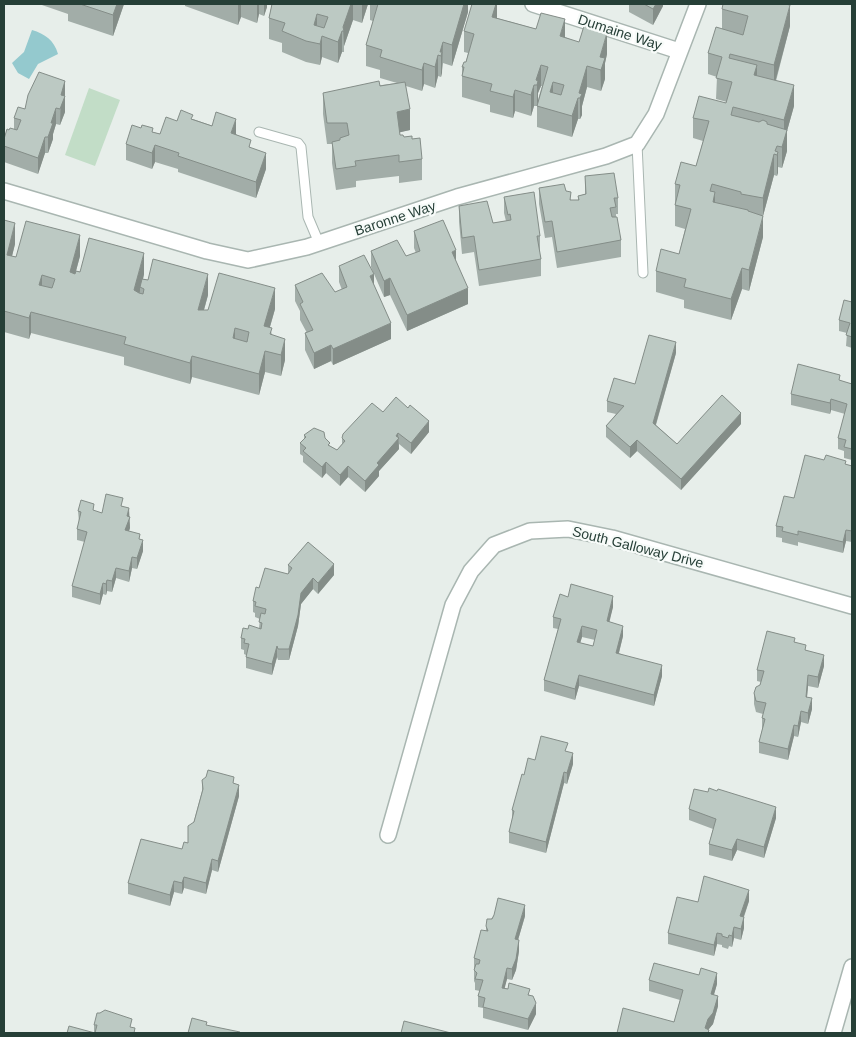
<svg xmlns="http://www.w3.org/2000/svg" width="856" height="1037" viewBox="0 0 856 1037" font-family="Helvetica,sans-serif">
<rect width="100%" height="100%" fill="#e7eeea"/>
<polygon fill="#c2ddc7" points="89,88 120,100 95,166 65,155"/>
<path fill="#94c9ce" d="M 32,30 C 45,34 54,40 58,54 L 38,64 L 29,79 L 18,73 L 12,63 L 24,52 Z"/>
<g fill="none" stroke-linecap="round" stroke-linejoin="round">
<g stroke="#a9b6b1" stroke-width="11">
<g id="lane">
<polyline points="259,132 298,143 301,147 308,217 319,243"/>
<polyline points="637,144 643,273"/>
</g>
</g>
<g stroke="#a9b6b1" stroke-width="18">
<g id="street">
<polyline points="533,4 679,51"/>
<polyline points="4,191 207,251 248,260 307,247 457,197 606,156 637,144 656,114 698,4"/>
<polyline points="388,835 453,605 471,571 494,545 530,531 568,529 612,538 852,606"/>
<polyline points="833,1033 852,967"/>
</g>
</g>
<use href="#lane" stroke="#fff" stroke-width="9"/>
<use href="#street" stroke="#fff" stroke-width="15"/>
</g>
<g fill="#a2ada8" fill-rule="evenodd">
<polygon points="39,4 124,4 113,36 68,21 68,14"/>
<polygon points="185,4 267,4 267,7 264,16 259,14 257,23 241,17 238,25 185,6"/>
<polygon points="272,4 368,4 362,23 353,20 344,46 344,52 342,52 338,63 322,57 320,65 306,62 282,52 282,43 269,39 269,18"/>
<polygon points="370,4 468,4 468,12 452,66 443,63 441,77 438,76 435,88 424,84 422,91 406,86 410,130 400,132 400,135 404,137 412,139 422,159 422,180 399,183 399,176 356,181 356,187 336,190 332,163 332,144 327,144 323,114 323,93 397,83 380,78 380,70 366,66 366,45 373,21 370,20"/>
<path d="M 497,4 L 497,18 L 565,37 L 607,54 L 605,63 L 605,79 L 601,91 L 587,87 L 582,106 L 582,115 L 580,119 L 578,119 L 572,137 L 537,127 L 537,106 L 534,106 L 531,116 L 515,111 L 513,118 L 490,112 L 490,105 L 462,97 L 462,67 L 466,62 L 468,53 L 464,52 L 464,31 ZM 541,86 L 542,86 L 538,100 L 538,93 Z"/>
<polygon points="629,4 663,4 663,6 653,25 629,12"/>
<polygon points="722,9 790,26 776,81 794,106 787,131 787,151 782,168 778,167 777,176 774,175 763,216 763,237 749,291 742,289 731,320 684,308 684,300 656,292 656,271 679,254 685,229 675,226 675,184 696,166 703,141 693,138 693,118 726,103 727,102 716,99 717,77 708,74 708,53 722,29"/>
<polygon points="65,81 65,112 60,125 56,124 53,134 53,139 48,153 45,153 38,174 4,162 4,139 9,130 14,129 14,118 25,109"/>
<polygon points="193,119 236,134 251,148 266,169 256,198 178,172 178,169 155,162 152,169 126,160 126,144 153,132 160,134 177,121"/>
<polygon points="585,176 618,198 618,214 616,214 616,217 621,240 621,257 557,268 552,237 545,238 539,204 539,188 566,191 571,200 578,200 578,196 585,194"/>
<polygon points="504,197 540,236 540,252 539,252 541,259 541,276 479,286 474,252 462,254 459,222 459,206 493,223 506,221 504,213"/>
<polygon points="4,220 15,244 12,256 16,257 80,256 76,271 80,272 144,274 143,279 208,295 204,310 275,309 270,327 272,335 285,360 281,376 265,372 259,395 192,377 190,384 124,365 124,357 31,333 29,339 4,332"/>
<polygon points="414,231 468,304 407,331 390,295 384,297 371,267 371,251 406,256 416,253 414,248"/>
<polygon points="339,266 374,285 391,339 333,365 331,361 314,369 305,350 305,333 307,333 300,320 300,311 295,301 295,285 335,292 342,290 339,282"/>
<polygon points="852,302 852,348 846,346 847,333 839,331 839,320"/>
<polygon points="676,353 656,425 677,444 741,424 681,490 637,451 630,458 606,437 606,426 616,414 607,412 607,401 635,384"/>
<polygon points="840,381 852,384 852,460 844,458 844,451 838,449 838,438 845,414 831,410 830,414 791,405 791,394"/>
<polygon points="383,412 429,432 411,454 399,444 399,449 379,471 379,476 365,492 348,477 340,486 326,473 322,478 303,462 303,456 300,454 300,443 304,439 304,435 325,438 330,446 337,450 342,444 342,438"/>
<polygon points="824,460 852,466 852,542 846,541 843,553 798,542 798,546 782,542 782,538 776,537 776,526 794,498"/>
<polygon points="123,506 129,517 130,528 129,531 140,540 143,551 137,569 132,568 129,582 116,578 112,592 107,591 106,595 103,594 100,605 72,597 72,586 85,542 77,540 77,529 79,522 78,511 94,511 102,513"/>
<polygon points="288,565 334,575 318,594 313,589 301,604 298,626 289,660 278,660 277,657 272,675 246,668 246,655 244,654 244,650 241,649 241,638 248,629 259,628 260,619 255,617 255,613 253,612 253,601 259,588 288,574"/>
<path d="M 568,597 L 613,607 L 609,621 L 623,636 L 619,653 L 662,676 L 654,706 L 579,686 L 575,700 L 544,691 L 544,680 L 558,629 L 553,628 L 553,617 ZM 582,637 L 595,640 L 593,646 L 580,643 Z"/>
<polygon points="795,642 824,666 818,688 808,686 807,697 812,709 808,724 801,722 798,737 794,736 788,760 759,753 759,742 762,730 762,718 763,714 756,712 754,704 754,693 760,685 761,682 757,681 757,670"/>
<polygon points="568,752 573,764 567,784 564,783 546,853 509,843 509,832 512,820 512,810 524,775 535,760"/>
<polygon points="202,780 234,784 239,796 218,872 212,870 206,894 184,888 182,894 174,892 170,906 128,894 128,883 182,849 188,843 202,791"/>
<polygon points="689,809 776,818 764,858 737,850 732,861 709,855 709,844 713,829 689,820"/>
<polygon points="749,901 744,917 744,928 741,940 734,938 732,947 729,946 728,949 722,947 722,945 717,944 714,956 668,944 668,933 698,902"/>
<polygon points="494,915 525,916 518,940 519,951 516,970 512,980 507,979 504,988 530,995 536,1014 528,1030 483,1018 483,1008 478,1007 478,996 480,991 475,990 475,983 474,981 474,958 486,930 486,926"/>
<polygon points="649,980 717,984 714,994 718,1006 713,1024 708,1030 709,1033 674,1022 680,1000 649,991"/>
<polygon points="94,1025 132,1028 135,1033 94,1032"/>
</g>
<g fill="#848d88">
<polygon points="117,4 124,4 113,36 113,15"/>
<polygon points="238,4 241,4 241,17 238,25"/>
<polygon points="257,4 259,4 259,14 257,23"/>
<polygon points="264,4 267,4 267,7 264,16"/>
<polygon points="351,4 353,4 353,20 344,46 343,27"/>
<polygon points="362,4 368,4 362,23"/>
<polygon points="464,4 468,4 468,12 452,66 452,45"/>
<polygon points="496,4 497,4 497,21 492,17"/>
<polygon points="656,4 663,4 663,6 653,25 653,9"/>
<polygon points="790,5 790,26 774,86 774,65"/>
<polygon points="317,14 317,35 314,25"/>
<polygon points="565,19 565,40 560,36"/>
<polygon points="342,31 342,52 338,63 338,42"/>
<polygon points="607,33 607,54 605,63 605,79 601,91 600,57"/>
<polygon points="322,36 322,57 320,65 320,44"/>
<polygon points="443,42 442,73 441,77 441,56 440,52"/>
<polygon points="438,55 438,76 435,88 435,67"/>
<polygon points="424,63 424,84 422,91 422,70"/>
<polygon points="541,65 541,86 538,93 538,102 537,106 537,85 536,80"/>
<polygon points="757,65 757,86 754,75"/>
<polygon points="587,66 587,87 582,106 582,115 580,119 580,98 579,93"/>
<polygon points="65,81 65,112 60,125 61,95"/>
<polygon points="553,82 553,103 550,92"/>
<polygon points="534,85 534,106 531,116 531,95"/>
<polygon points="794,85 794,106 787,131 787,151 782,168 782,147 784,140 784,120"/>
<polygon points="515,90 515,111 513,118 513,97"/>
<polygon points="578,98 578,119 572,137 572,116"/>
<polygon points="56,108 56,124 53,134 53,139 48,153 48,137 51,123"/>
<polygon points="410,109 410,130 397,133 397,112"/>
<polygon points="236,119 236,135 231,133"/>
<polygon points="45,137 45,153 38,174 38,158"/>
<polygon points="155,145 155,162 152,169 152,153"/>
<polygon points="778,152 778,173 777,176 777,155"/>
<polygon points="266,153 266,169 256,198 256,182"/>
<polygon points="774,154 774,175 763,216 763,237 749,291 749,270 763,218 763,198"/>
<polygon points="715,192 715,213 713,202"/>
<polygon points="15,223 15,244 7,276 7,255"/>
<polygon points="80,235 80,256 70,293 70,272"/>
<polygon points="456,250 456,266 452,252"/>
<polygon points="144,253 144,274 141,288 140,287 140,291 134,311 134,290"/>
<polygon points="742,268 742,289 731,320 731,299"/>
<polygon points="208,274 208,295 198,331 198,310"/>
<polygon points="374,274 374,290 370,276"/>
<polygon points="42,275 42,296 39,285"/>
<polygon points="390,278 390,295 384,297 384,281"/>
<polygon points="275,288 275,309 264,347 264,326"/>
<polygon points="468,288 468,304 407,331 407,315"/>
<polygon points="31,312 31,333 29,339 29,318"/>
<polygon points="391,323 391,339 333,365 333,349"/>
<polygon points="235,328 235,349 233,338"/>
<polygon points="285,339 285,360 281,376 281,355"/>
<polygon points="676,342 676,353 653,434 653,423"/>
<polygon points="331,345 331,361 314,369 314,353"/>
<polygon points="265,351 265,372 259,395 259,374"/>
<polygon points="192,356 192,377 190,384 190,363"/>
<polygon points="831,399 831,410 830,414 830,403"/>
<polygon points="741,413 741,424 681,490 681,479"/>
<polygon points="429,421 429,432 411,454 411,443"/>
<polygon points="398,433 399,449 379,471 379,476 365,492 365,481"/>
<polygon points="637,440 637,451 630,458 630,447"/>
<polygon points="326,462 326,473 322,478 322,467"/>
<polygon points="348,466 348,477 340,486 340,475"/>
<polygon points="129,508 130,528 125,541 125,530 127,516"/>
<polygon points="846,530 846,541 843,553 843,542"/>
<polygon points="143,540 143,551 137,569 137,558"/>
<polygon points="132,557 132,568 129,582 129,571"/>
<polygon points="334,564 334,575 318,594 318,583"/>
<polygon points="116,568 116,578 112,592 112,581"/>
<polygon points="313,578 313,589 301,604 298,626 289,660 289,649 301,593"/>
<polygon points="107,580 107,591 106,595 106,584"/>
<polygon points="103,583 103,594 100,605 100,594"/>
<polygon points="613,596 613,607 607,632 607,621"/>
<polygon points="582,626 582,637 577,653 577,642"/>
<polygon points="623,626 623,636 616,664 616,653"/>
<polygon points="277,646 277,657 272,675 272,664"/>
<polygon points="824,655 824,666 818,688 818,677"/>
<polygon points="662,665 662,676 654,706 654,695"/>
<polygon points="579,675 579,686 575,700 575,689"/>
<polygon points="808,675 808,686 806,708 806,697"/>
<polygon points="812,698 812,709 808,724 808,713"/>
<polygon points="801,711 801,722 798,737 798,726"/>
<polygon points="794,725 794,736 788,760 788,749"/>
<polygon points="573,753 573,764 567,784 567,773"/>
<polygon points="564,772 564,783 546,853 546,842"/>
<polygon points="239,785 239,796 218,872 218,861"/>
<polygon points="776,807 776,818 764,858 764,847"/>
<polygon points="737,839 737,850 732,861 732,850"/>
<polygon points="212,859 212,870 206,894 206,883"/>
<polygon points="184,877 184,888 182,894 182,883"/>
<polygon points="174,881 174,892 170,906 170,895"/>
<polygon points="749,890 749,901 740,927 740,916"/>
<polygon points="525,905 525,916 515,950 515,939"/>
<polygon points="744,917 744,928 741,940 741,929"/>
<polygon points="734,927 734,938 732,947 732,936"/>
<polygon points="717,933 717,944 714,956 714,945"/>
<polygon points="519,940 519,951 516,970 512,980 512,969"/>
<polygon points="507,968 507,979 502,999 502,988"/>
<polygon points="717,973 717,984 711,1005 711,994"/>
<polygon points="718,996 718,1006 713,1024 708,1030 705,1028 708,1019"/>
<polygon points="536,1003 536,1014 528,1030 528,1019"/>
</g>
<g fill="#bcc9c3" stroke="#848d88" fill-rule="evenodd">
<polygon points="80,4 117,4 113,15"/>
<path d="M 272,4 L 351,4 L 343,27 L 344,31 L 342,31 L 338,42 L 322,36 L 320,44 L 306,41 L 282,31 L 285,23 L 269,18 ZM 317,14 L 328,17 L 324,28 L 314,25 Z"/>
<polygon points="378,4 464,4 452,45 443,42 440,52 442,52 441,56 438,55 435,67 424,63 422,70 380,57 382,50 366,45"/>
<path d="M 472,4 L 496,4 L 492,17 L 536,29 L 541,13 L 565,19 L 560,36 L 579,42 L 584,26 L 607,33 L 600,57 L 605,58 L 601,70 L 587,66 L 579,93 L 582,94 L 580,98 L 578,98 L 572,116 L 537,106 L 548,67 L 541,65 L 536,80 L 538,81 L 537,85 L 534,85 L 531,95 L 515,90 L 513,97 L 490,91 L 492,84 L 462,76 L 464,67 L 462,67 L 464,62 L 466,62 L 474,34 L 464,31 ZM 553,82 L 564,85 L 561,95 L 550,92 Z"/>
<polygon points="644,4 656,4 653,9"/>
<polygon points="723,4 785,4 790,5 774,65 730,54 729,58 757,65 754,75 794,85 784,120 733,107 731,115 759,122 763,120 767,122 767,124 787,130 782,147 777,146 775,151 778,152 777,155 774,154 763,198 741,194 741,192 712,184 710,191 715,192 713,202 748,210 748,211 763,216 749,270 742,268 731,299 684,287 686,279 656,271 661,249 679,254 691,209 675,205 680,185 675,184 681,162 696,166 709,121 693,118 699,96 726,103 732,82 716,78 722,57 708,53 716,27 743,35 748,16 722,9"/>
<polygon points="39,72 65,81 61,95 65,96 60,109 56,108 51,123 53,123 48,137 45,137 38,158 4,146 4,139 7,129 9,130 10,128 17,130 21,120 14,118 18,107 25,109 28,95"/>
<polygon points="379,81 380,86 405,82 410,109 397,112 400,135 403,135 404,137 412,136 412,139 420,138 422,159 399,162 399,155 355,161 356,166 336,169 332,142 340,140 340,138 349,135 347,123 327,123 323,93"/>
<polygon points="181,110 193,115 191,119 212,126 216,112 236,119 231,133 251,140 249,147 266,153 256,182 178,156 179,153 155,145 152,153 126,144 132,125 141,128 142,125 153,128 152,132 160,134 166,117 177,121"/>
<polygon points="614,173 618,198 614,198 616,207 610,208 612,217 617,217 621,240 557,252 552,221 545,222 539,188 564,184 566,191 571,192 570,200 579,200 578,196 586,194 585,176"/>
<polygon points="534,192 540,236 537,236 541,259 479,270 474,236 462,238 459,206 487,201 493,223 511,220 510,214 508,215 504,197"/>
<path d="M 4,220 L 15,223 L 7,255 L 16,257 L 26,221 L 80,235 L 70,272 L 75,274 L 76,271 L 80,272 L 89,238 L 144,253 L 134,290 L 139,293 L 143,294 L 144,289 L 140,287 L 142,279 L 148,280 L 153,259 L 208,274 L 198,310 L 208,310 L 219,273 L 275,288 L 264,326 L 272,328 L 270,334 L 285,339 L 281,355 L 265,351 L 259,374 L 192,356 L 190,363 L 124,344 L 126,337 L 31,312 L 29,318 L 4,311 ZM 42,275 L 55,279 L 52,288 L 39,285 ZM 235,328 L 249,332 L 247,342 L 233,338 Z"/>
<polygon points="443,220 456,250 452,252 468,288 407,315 390,278 384,281 371,251 397,240 406,256 420,251 414,231"/>
<polygon points="364,255 374,274 370,276 391,323 333,349 331,345 314,353 305,333 313,330 300,304 303,302 295,285 322,273 335,292 347,287 339,266"/>
<polygon points="844,300 852,302 852,337 846,335 850,323 839,320"/>
<polygon points="649,335 676,342 653,423 677,444 722,395 741,413 681,479 637,440 630,447 606,426 624,406 607,401 614,378 635,384"/>
<polygon points="798,364 840,375 839,380 852,384 852,449 844,447 846,440 838,438 847,404 831,399 830,403 791,394"/>
<polygon points="396,397 408,408 410,405 429,421 411,443 398,433 396,436 399,438 377,463 379,465 365,481 348,466 340,475 326,462 322,467 303,451 306,448 300,443 306,437 304,435 314,428 324,432 325,438 330,443 328,445 337,450 345,441 342,438 343,434 372,403 383,412"/>
<polygon points="805,455 824,460 826,455 846,461 845,464 852,466 852,531 846,530 843,542 798,531 798,535 782,531 783,527 776,526 784,496 794,498"/>
<polygon points="106,494 123,498 121,506 129,508 127,516 130,517 125,530 140,534 139,539 143,540 137,558 132,557 129,571 116,568 112,581 107,580 106,584 103,583 100,594 72,586 87,532 77,529 81,512 78,511 81,500 94,504 93,510 102,513"/>
<polygon points="308,542 334,564 318,583 313,578 301,593 298,615 289,649 278,649 277,646 272,664 246,657 249,644 244,643 245,639 241,638 243,628 248,629 249,625 261,629 262,623 259,622 261,613 265,614 266,609 255,606 256,602 253,601 256,587 259,588 265,568 288,574 292,568 288,565"/>
<path d="M 571,584 L 613,596 L 607,621 L 623,626 L 616,653 L 662,665 L 654,695 L 579,675 L 575,689 L 544,680 L 561,619 L 553,617 L 560,594 L 568,597 ZM 582,626 L 597,630 L 593,646 L 577,642 Z"/>
<polygon points="767,631 795,638 794,642 806,645 805,650 824,655 818,677 808,675 806,697 812,698 808,713 801,711 798,726 794,725 788,749 759,742 765,719 762,718 766,703 756,701 754,693 756,687 760,685 764,671 757,670"/>
<polygon points="541,736 568,743 565,751 573,753 567,773 564,772 546,842 509,832 514,811 512,810 522,774 524,775 528,758 535,760"/>
<polygon points="208,770 234,777 233,783 239,785 218,861 212,859 206,883 184,877 182,883 174,881 170,895 128,883 141,839 182,849 184,842 188,843 188,826 194,822 203,789 202,780 206,777"/>
<polygon points="709,788 717,791 718,789 776,807 764,847 737,839 732,850 709,844 716,819 689,809 694,789 708,792"/>
<polygon points="704,876 749,890 740,916 744,917 741,929 734,927 732,936 729,935 728,938 722,936 722,934 717,933 714,945 668,933 677,897 698,902"/>
<polygon points="498,898 525,905 515,939 519,940 516,959 512,969 507,968 502,988 508,989 509,983 530,989 528,995 533,996 536,1003 528,1019 483,1007 485,998 478,996 483,980 475,979 477,973 474,970 476,964 479,964 480,960 474,958 481,930 488,931 486,926 487,919 492,919 494,915"/>
<polygon points="654,963 699,975 701,968 717,973 711,994 718,996 713,1013 708,1019 705,1028 709,1030 708,1033 617,1033 623,1008 674,1022 683,990 649,980"/>
<polygon points="105,1010 132,1019 130,1027 135,1028 134,1033 67,1033 69,1026 95,1033 97,1025 94,1025 97,1013 100,1013"/>
<polygon points="192,1018 207,1022 206,1025 240,1032 239,1033 188,1033"/>
<polygon points="404,1021 451,1033 401,1033"/>
</g>
<g text-anchor="middle" stroke-width="4.5" stroke-linejoin="round" paint-order="stroke">
<g font-size="14" fill="#263f37" stroke="#f7fbf9">
<text transform="translate(620 32) rotate(18)" y="5">Dumaine Way</text>
<text transform="translate(395 218) rotate(-18)" y="5">Baronne Way</text>
<text transform="translate(638 547) rotate(14)" y="5">South Galloway Drive</text>
</g>
</g>
<rect width="856" height="1037" fill="none" stroke="#263f37" stroke-width="10"/>
</svg>
